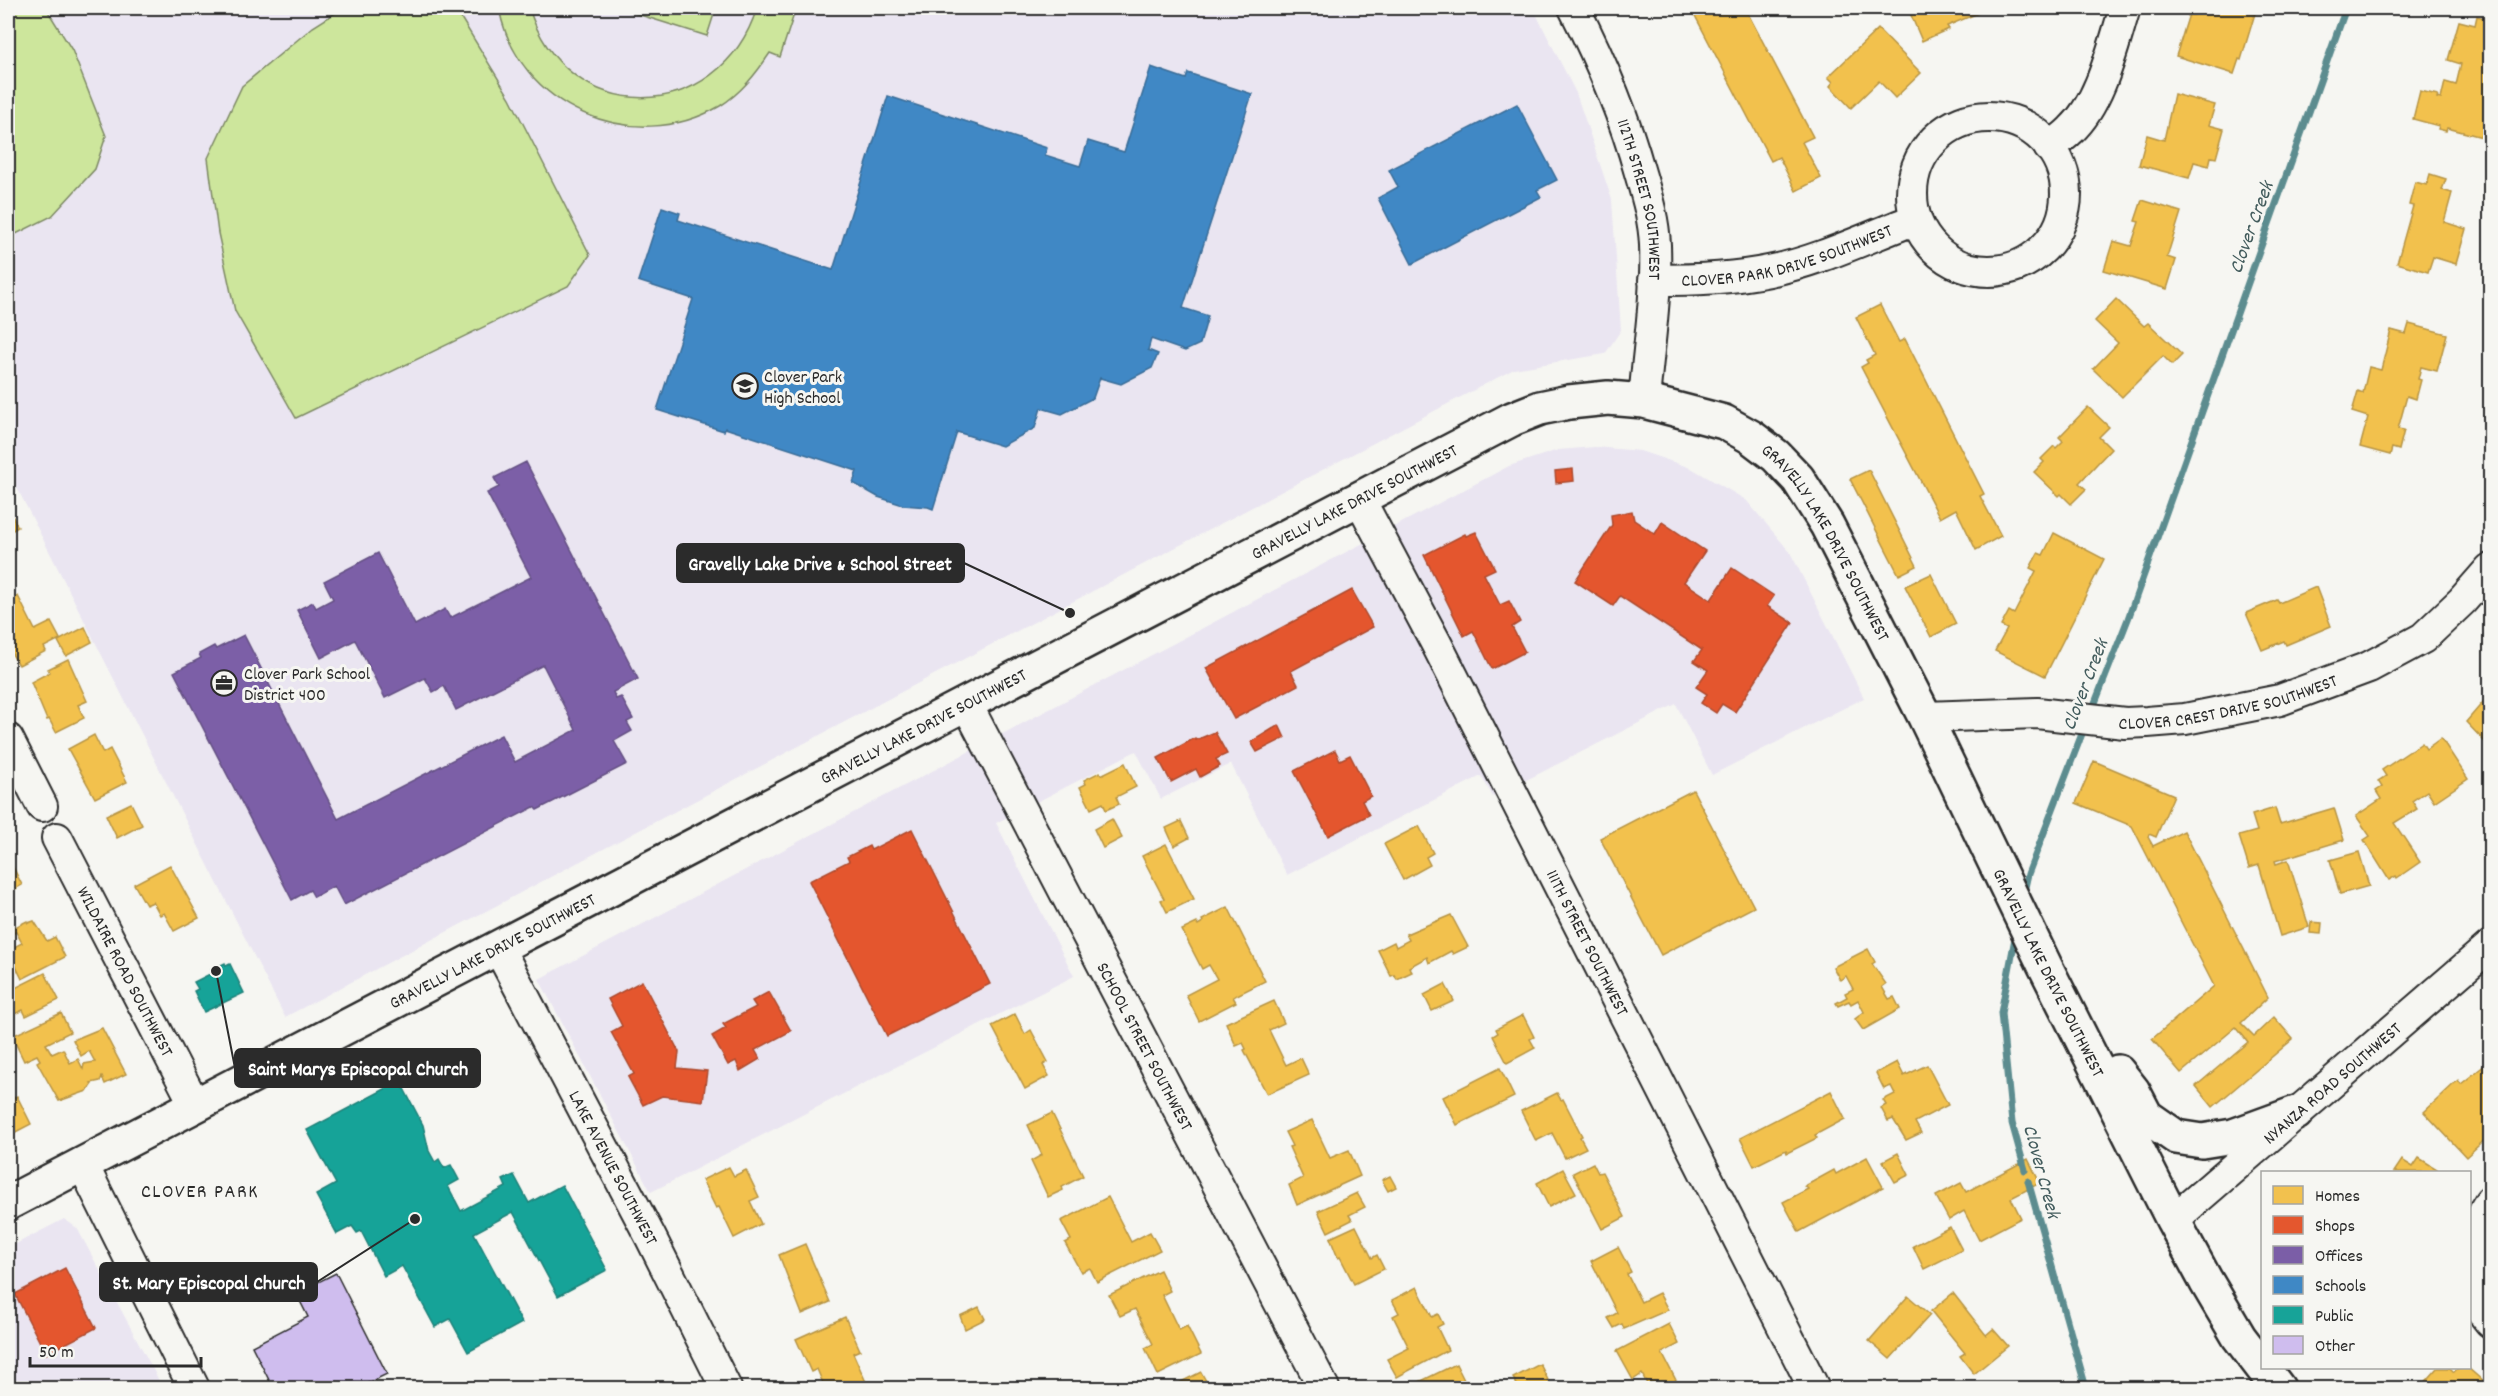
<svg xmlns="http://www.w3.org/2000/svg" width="2498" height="1396" viewBox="0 0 2498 1396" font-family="Dekko,sans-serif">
<rect width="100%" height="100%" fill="#f6f6f2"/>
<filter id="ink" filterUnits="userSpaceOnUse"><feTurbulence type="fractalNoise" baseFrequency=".0167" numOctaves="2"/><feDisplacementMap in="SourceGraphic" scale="12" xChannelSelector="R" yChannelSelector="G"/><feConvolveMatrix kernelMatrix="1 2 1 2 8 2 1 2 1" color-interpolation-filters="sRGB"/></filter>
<g filter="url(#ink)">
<g fill="#eae5f1">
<polygon points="8,8 1533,8 1576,93 1612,200 1621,330 1605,354 1514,369 285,1017 8,470"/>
<polygon points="1595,447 1640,451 1691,468 1746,500 1790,552 1864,698 1712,775 1676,704 1493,797 1481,776 1287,875 1231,764 1161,799 1136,751 996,823 1074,976 651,1192 539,979 1509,466 1558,450"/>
<polygon points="64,1219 77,1228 163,1388 8,1388 8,1248"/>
</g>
<g fill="#cde69c" stroke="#7c8864" stroke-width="1.5">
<polygon points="8,8 46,8 72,50 106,136 95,169 52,216 8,238"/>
<polygon points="343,8 455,8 510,98 590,255 568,286 296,418 235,311 218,233 208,158 242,86 313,27"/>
<path d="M 499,8 L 529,8 C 566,128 719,127 757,8 L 796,8 L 780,57 L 770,53 C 756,74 741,93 720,106 C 633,157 517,107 499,8 Z"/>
<polygon points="618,8 716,8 707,36"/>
</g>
<g fill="#f2c14e" stroke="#b69444" stroke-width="1.5">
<polygon points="1691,8 1745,8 1813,137 1802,142 1821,178 1796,191 1779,157 1771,161"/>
<polygon points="1908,8 1983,8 1983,11 1947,26 1949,29 1922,41"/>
<polygon points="2196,8 2248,8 2256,10 2241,60 2239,59 2234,74 2176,56 2189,14 2194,15"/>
<polygon points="2477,16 2490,19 2490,101 2487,102 2485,111 2490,113 2490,139 2447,128 2446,131 2438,129 2439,126 2413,119 2420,91 2438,95 2437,98 2441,99 2445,82 2456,85 2461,64 2448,60 2459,21 2475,25"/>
<polygon points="1878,29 1921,73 1895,98 1879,81 1851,108 1830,86 1833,82 1828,77"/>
<polygon points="2174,94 2215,105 2209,125 2224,129 2216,158 2211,157 2209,166 2194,162 2189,178 2139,165 2147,135 2164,140"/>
<polygon points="2430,174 2446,179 2442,190 2452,193 2444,222 2466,229 2456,264 2433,257 2428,272 2397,263 2413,206 2409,205 2415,182 2427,185"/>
<polygon points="2142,200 2181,212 2167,257 2176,260 2167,289 2104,270 2113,241 2131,246 2139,222 2135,221"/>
<polygon points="2116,299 2144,326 2148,323 2182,355 2172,365 2163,356 2122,397 2093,369 2118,343 2095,321"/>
<polygon points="1880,305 1899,342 1905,339 1984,494 1980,496 2001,536 1976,550 1956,509 1940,518 1861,367 1868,363 1866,360 1875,355 1856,317"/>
<polygon points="2409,324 2447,334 2437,371 2421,367 2418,379 2421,380 2416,399 2407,396 2398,429 2404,430 2399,450 2392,448 2390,455 2360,447 2368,417 2352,412 2358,391 2363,393 2369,367 2381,370 2391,330 2406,334"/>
<polygon points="2088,407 2109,427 2099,437 2111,449 2079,483 2086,489 2071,504 2061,494 2059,496 2034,472 2044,462 2041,459 2054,446 2056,448 2063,441 2059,437"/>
<polygon points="1869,470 1917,566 1899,575 1850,479"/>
<polygon points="8,508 18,527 8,533"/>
<polygon points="2054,533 2104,559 2045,676 1995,651 2007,629 2001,626 2009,611 2014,614 2036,571 2030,568 2038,553 2043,555"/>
<polygon points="1931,574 1956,624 1931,637 1905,586"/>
<polygon points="2316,587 2331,626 2286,645 2284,641 2262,650 2246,613 2277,600 2279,603"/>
<polygon points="18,596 35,630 51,622 60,639 44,647 46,651 19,665 8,648 8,602"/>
<polygon points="85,627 92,642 66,656 58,641"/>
<polygon points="68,659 87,701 78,705 84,718 56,732 49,719 47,720 31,682 50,672 48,669"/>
<polygon points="2490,694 2490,740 2487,744 2466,722"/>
<polygon points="94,735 103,753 110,749 127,782 95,798 68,749"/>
<polygon points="2441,738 2468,779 2434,802 2427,791 2412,801 2417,809 2394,823 2420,862 2397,878 2396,876 2389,880 2364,840 2370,836 2356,816 2381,799 2376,791 2382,787 2378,781 2386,776 2382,770 2422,743 2426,749"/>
<polygon points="2094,761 2174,795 2156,837 2149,834 2148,837 2153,846 2184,831 2268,997 2241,1023 2254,1036 2274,1017 2293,1039 2213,1107 2196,1086 2248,1042 2236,1027 2181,1073 2152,1039 2214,986 2132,826 2076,803"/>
<polygon points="1125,763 1136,787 1116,797 1119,804 1106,810 1103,803 1091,809 1080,787 1086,784 1084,780 1100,772 1101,775"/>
<polygon points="1693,790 1754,907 1661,955 1600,838"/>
<polygon points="131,803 142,825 117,838 106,815"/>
<polygon points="2275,808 2280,824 2334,808 2344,840 2275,861 2276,864 2288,860 2309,927 2280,936 2259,865 2249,868 2239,836 2257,831 2252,815"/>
<polygon points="1112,819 1122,838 1103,848 1094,829"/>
<polygon points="1181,821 1189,838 1174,846 1166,828"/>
<polygon points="1419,826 1433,853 1426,857 1430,865 1403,880 1384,844"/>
<polygon points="1166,844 1194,899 1167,912 1161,900 1164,899 1142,856"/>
<polygon points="2359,852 2369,886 2340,894 2330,860"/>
<polygon points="8,857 22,885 8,893"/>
<polygon points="170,865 199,918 174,931 164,913 160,915 153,902 146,905 134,884"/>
<polygon points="1228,907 1265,981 1233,997 1236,1002 1199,1021 1186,995 1217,979 1209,965 1202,969 1182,930 1197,923 1198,925 1203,922 1202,920"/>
<polygon points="1451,915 1468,947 1453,954 1451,951 1429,963 1427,957 1409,967 1412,972 1397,979 1394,975 1391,976 1378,950 1394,942 1396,947 1409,940 1406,934"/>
<polygon points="27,921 28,923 34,921 47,941 55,937 65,957 22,979 8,950 22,943 16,932 14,933 11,929"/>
<polygon points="2311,922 2322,923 2321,934 2310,933"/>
<polygon points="1868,949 1875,962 1872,964 1886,984 1882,987 1889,999 1894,997 1900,1009 1863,1030 1855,1019 1864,1012 1858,1000 1851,1004 1849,1001 1838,1006 1836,1003 1847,997 1845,993 1853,989 1846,976 1840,980 1833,967"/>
<polygon points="45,973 59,1000 26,1016 23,1010 12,1015 8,1006 8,998 15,994 13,989"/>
<polygon points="1445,984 1454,1001 1432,1011 1424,995"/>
<polygon points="1274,1001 1284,1023 1269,1030 1286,1065 1301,1058 1309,1075 1267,1094 1244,1050 1246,1049 1243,1043 1236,1046 1226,1023"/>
<polygon points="8,1011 14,1025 8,1028"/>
<polygon points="61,1013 70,1032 46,1044 52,1054 63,1049 70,1063 78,1059 83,1069 84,1064 95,1062 89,1051 81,1056 73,1040 102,1028 126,1074 105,1084 102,1077 100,1081 91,1083 92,1084 87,1091 59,1101 37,1062 40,1060 37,1055 24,1061 12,1036"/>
<polygon points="1015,1014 1025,1034 1031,1030 1048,1062 1043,1065 1049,1076 1025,1089 992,1026"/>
<polygon points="1523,1015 1534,1037 1530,1039 1535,1048 1507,1063 1493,1036 1498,1033 1496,1029"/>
<polygon points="2490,1061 2490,1135 2466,1157 2424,1112 2458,1080 2461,1084"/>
<polygon points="1897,1062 1904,1076 1927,1065 1948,1105 1915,1122 1921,1133 1906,1140 1893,1119 1888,1121 1881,1108 1886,1105 1883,1100 1895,1094 1891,1086 1884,1089 1876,1073"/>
<polygon points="1500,1068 1514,1097 1457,1125 1443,1097"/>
<polygon points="1831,1091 1845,1119 1815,1135 1817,1138 1787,1153 1786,1150 1754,1166 1740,1138"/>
<polygon points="1557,1093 1561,1100 1563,1099 1582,1136 1580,1137 1586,1148 1565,1158 1552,1133 1536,1141 1521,1111"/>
<polygon points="17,1096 31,1124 8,1136 8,1101"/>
<polygon points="1052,1113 1083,1176 1062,1187 1063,1190 1048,1197 1031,1161 1042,1155 1028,1125"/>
<polygon points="1312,1120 1330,1158 1349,1150 1360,1176 1297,1205 1289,1185 1303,1178 1289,1147 1292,1146 1285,1132"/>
<polygon points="1898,1153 1909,1175 1895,1182 1883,1161"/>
<polygon points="1867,1157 1883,1187 1799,1232 1783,1202 1808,1189 1805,1186 1834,1170 1836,1174"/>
<polygon points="2419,1158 2437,1169 2435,1172 2394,1172 2402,1160 2413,1167"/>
<polygon points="2028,1159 2040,1183 2011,1198 2021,1218 1979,1240 1964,1211 1949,1220 1936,1196 1961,1183 1966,1192"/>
<polygon points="1593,1163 1598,1173 1602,1172 1625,1217 1602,1229 1573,1173"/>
<polygon points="729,1167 734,1176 746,1170 759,1197 750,1201 761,1224 734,1238 719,1207 716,1208 702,1180"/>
<polygon points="1563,1169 1576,1193 1549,1207 1537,1183"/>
<polygon points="1390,1176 1396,1187 1388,1191 1382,1180"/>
<polygon points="1357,1193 1365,1207 1349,1215 1352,1220 1328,1232 1318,1211"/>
<polygon points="1108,1197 1131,1242 1150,1232 1160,1250 1097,1282 1090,1268 1081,1272 1065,1243 1071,1240 1061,1221"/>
<polygon points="1356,1226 1372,1258 1377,1255 1384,1269 1354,1284 1340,1257 1338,1258 1330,1238"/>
<polygon points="1950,1227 1962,1250 1924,1269 1913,1246"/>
<polygon points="805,1244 830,1302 802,1314 779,1255"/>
<polygon points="1618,1247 1631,1272 1627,1274 1641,1302 1659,1293 1668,1310 1624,1329 1622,1324 1614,1328 1608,1318 1617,1313 1591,1261"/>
<polygon points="1160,1270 1170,1291 1162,1295 1179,1330 1187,1326 1201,1354 1158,1375 1145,1348 1153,1344 1135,1309 1120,1316 1109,1295"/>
<polygon points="1417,1287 1432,1317 1438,1314 1443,1324 1437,1327 1448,1350 1397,1377 1387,1359 1409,1348 1393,1316 1399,1313 1392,1300"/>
<polygon points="1953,1293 1986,1335 1993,1329 2008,1346 1974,1374 1960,1356 1965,1353 1931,1311"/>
<polygon points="1908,1296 1930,1315 1890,1359 1869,1341"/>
<polygon points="979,1307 985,1319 965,1329 960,1316"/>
<polygon points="845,1317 860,1350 853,1353 866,1382 851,1388 825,1388 817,1369 811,1372 796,1339"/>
<polygon points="1669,1324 1679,1344 1662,1353 1680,1388 1649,1388 1642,1374 1633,1380 1617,1351"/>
<polygon points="1456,1364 1468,1388 1422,1388 1419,1382"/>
<polygon points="1540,1364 1552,1388 1519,1388 1513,1378"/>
<polygon points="2438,1368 2450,1368 2454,1372 2458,1368 2468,1368 2483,1381 2476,1388 2420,1388"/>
<polygon points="1201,1372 1210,1388 1169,1388"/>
</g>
<g fill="#e4572e" stroke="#ac4a2d" stroke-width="1.5">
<polygon points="1573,469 1574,481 1556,483 1555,471"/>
<polygon points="1632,511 1634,520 1655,534 1662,522 1705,551 1684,582 1711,600 1732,568 1774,596 1767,606 1793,623 1735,712 1722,704 1716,713 1701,703 1707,694 1696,687 1708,670 1694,661 1702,650 1620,596 1613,606 1575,581 1612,525 1611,515"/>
<polygon points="1476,532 1495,569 1484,574 1500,605 1509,601 1520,622 1512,627 1525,652 1492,669 1473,631 1464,636 1424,555 1465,534 1466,536"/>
<polygon points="1352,590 1373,627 1291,671 1298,685 1234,719 1206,668"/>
<polygon points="1279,725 1285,738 1257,752 1251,742"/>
<polygon points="1215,732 1227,754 1216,759 1220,766 1200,777 1196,769 1171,782 1158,758 1195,738 1196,740"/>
<polygon points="1335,750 1340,760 1350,755 1371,796 1362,801 1369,815 1328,836 1294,771"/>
<polygon points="912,829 990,984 887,1036 809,881 849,861 847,857 869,846 871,850"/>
<polygon points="642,981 679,1052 677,1068 707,1071 703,1101 662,1096 643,1105 628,1077 634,1074 611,1032 622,1026 608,999"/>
<polygon points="769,992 791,1031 755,1050 760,1059 740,1071 736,1061 728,1065 712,1036 726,1028 723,1024 756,1007 752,1001"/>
<polygon points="65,1268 96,1328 46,1354 15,1294"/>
</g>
<polygon fill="#7b5ea7" stroke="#634f82" stroke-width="1.5" points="526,462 638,679 613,692 616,699 621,697 633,719 627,722 632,731 614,741 627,764 537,810 534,807 344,905 334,886 314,897 310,890 292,900 174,672 201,658 199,654 214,646 216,649 244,635 338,819 501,735 515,762 576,730 543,665 456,710 444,686 433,692 425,678 385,698 355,640 321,658 297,610 313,602 316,608 333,599 324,581 378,553 415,625 445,609 450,618 531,577 487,493 499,487 494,478"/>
<g fill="#3f88c5" stroke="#396c97" stroke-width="1.5">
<polygon points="1151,67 1186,79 1188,73 1252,94 1183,308 1208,316 1200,344 1185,351 1151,339 1148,350 1158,354 1152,368 1121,384 1100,378 1093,398 1062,414 1041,408 1035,428 1002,446 957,432 933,509 928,507 903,505 878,497 853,483 857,471 725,428 724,431 657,410 693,299 638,281 662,207 680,213 678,220 833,270 888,96 1047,148 1045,155 1080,166 1088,141 1124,152"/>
<polygon points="1517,104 1557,180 1537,190 1541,197 1412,264 1378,198 1398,187 1389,170"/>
</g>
<g fill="#17a398" stroke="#1d7f77" stroke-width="1.5">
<polygon points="225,963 226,966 230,964 244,993 204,1012 194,991 198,989 194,982 212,973 211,970"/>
<polygon points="400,1081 423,1125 429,1151 435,1162 439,1159 444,1168 451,1165 459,1180 448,1186 461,1211 506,1187 503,1180 514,1175 529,1203 562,1185 607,1270 558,1296 513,1212 474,1233 522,1323 468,1352 450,1319 435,1327 402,1266 384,1276 361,1231 357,1233 352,1226 337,1234 316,1195 336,1184 307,1130"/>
</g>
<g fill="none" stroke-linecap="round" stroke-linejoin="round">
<g stroke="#5b8c8f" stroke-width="7">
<polyline points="2091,713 2128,619 2346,8"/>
<polyline points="2023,896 2028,874 2085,726"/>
<polyline points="2016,933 2001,1013 2012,1123 2025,1170"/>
<polyline points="2028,1181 2086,1388"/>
</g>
</g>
<polygon fill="#cfbdee" stroke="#2b2b2b" stroke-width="1.5" points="336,1273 387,1374 358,1388 273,1388 252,1346 308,1317 296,1293"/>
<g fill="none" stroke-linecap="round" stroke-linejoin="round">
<g stroke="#2b2b2b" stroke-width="34">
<g id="minor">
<path id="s1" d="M 1574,8 C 1601,61 1624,115 1640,173 C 1647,197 1654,220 1655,245 C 1657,297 1648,350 1644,401"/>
<circle cx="1989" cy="194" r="77"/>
<path d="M 2049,147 C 2057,142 2065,136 2071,130 C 2101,102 2113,46 2125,8"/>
<path id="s2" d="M 1654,280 C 1692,280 1731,279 1769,271 C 1819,261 1868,237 1916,219"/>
<path id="s3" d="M 1359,498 L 1436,643 L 1814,1388"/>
<path id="s4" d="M 966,703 L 1324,1388"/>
<path id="s5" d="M 1925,717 L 2037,713 L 2125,723 L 2147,722 L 2185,719 L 2280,700 L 2369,667 L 2423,638 L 2462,601 L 2490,569"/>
<polyline points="8,739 42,806"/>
<path id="s6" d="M 57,838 L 195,1105"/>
<path id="s7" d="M 498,947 L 650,1236 L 726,1388"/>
<polyline points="82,1163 194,1388"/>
<path d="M 2490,1201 C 2466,1238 2460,1287 2490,1322"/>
<path id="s8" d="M 2173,1220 L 2490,946"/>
</g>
</g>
<g stroke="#2b2b2b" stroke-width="38">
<g id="major">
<polyline points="2118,1072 2133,1091 2146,1116 2176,1137 2202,1141 2233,1136 2296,1113"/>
<path id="s9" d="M 8,1203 L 1512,419 L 1540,408 L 1569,402 L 1608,398 L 1644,401 L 1724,422 L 1751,437 L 1776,456 L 1798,479 L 1827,525 L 1925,717 L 2045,966 L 2173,1220 L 2206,1281 L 2239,1337 L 2278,1388"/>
</g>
</g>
<use href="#minor" stroke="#f6f6f2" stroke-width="30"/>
<use href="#major" stroke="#f6f6f2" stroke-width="33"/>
</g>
</g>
<defs>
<g id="school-ring" transform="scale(1.35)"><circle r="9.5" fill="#f6f6f2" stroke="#2b2b2b" stroke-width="1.5"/><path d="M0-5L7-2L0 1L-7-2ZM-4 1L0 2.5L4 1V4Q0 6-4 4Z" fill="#2b2b2b"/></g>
<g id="office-ring" transform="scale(1.35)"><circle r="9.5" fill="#f6f6f2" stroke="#2b2b2b" stroke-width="1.5"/><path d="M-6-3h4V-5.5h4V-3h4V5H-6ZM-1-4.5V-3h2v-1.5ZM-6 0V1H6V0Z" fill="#2b2b2b"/></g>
</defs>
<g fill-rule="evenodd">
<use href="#school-ring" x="745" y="386"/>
<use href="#office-ring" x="224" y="683"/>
</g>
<g text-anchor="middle" stroke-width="6" stroke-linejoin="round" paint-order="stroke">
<g font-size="18" fill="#2b2b2b" stroke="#f6f6f2">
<text dy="6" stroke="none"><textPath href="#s1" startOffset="204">112TH STREET SOUTHWEST</textPath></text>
<text dy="6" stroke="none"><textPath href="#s2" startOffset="136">CLOVER PARK DRIVE SOUTHWEST</textPath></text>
<text dy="6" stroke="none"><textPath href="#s9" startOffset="1518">GRAVELLY LAKE DRIVE SOUTHWEST</textPath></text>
<text dy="6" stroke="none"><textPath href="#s9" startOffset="2076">GRAVELLY LAKE DRIVE SOUTHWEST</textPath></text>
<text dy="6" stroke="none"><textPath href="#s5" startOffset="306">CLOVER CREST DRIVE SOUTHWEST</textPath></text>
<text dy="6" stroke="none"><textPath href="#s9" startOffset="1032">GRAVELLY LAKE DRIVE SOUTHWEST</textPath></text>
<text dy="6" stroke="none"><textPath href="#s3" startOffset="500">111TH STREET SOUTHWEST</textPath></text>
<text dy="6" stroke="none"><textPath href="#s9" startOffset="546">GRAVELLY LAKE DRIVE SOUTHWEST</textPath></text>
<text dy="6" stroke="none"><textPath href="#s6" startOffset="150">WILDAIRE ROAD SOUTHWEST</textPath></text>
<text dy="6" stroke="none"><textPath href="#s9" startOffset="2562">GRAVELLY LAKE DRIVE SOUTHWEST</textPath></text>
<text dy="6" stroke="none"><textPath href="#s4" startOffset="387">SCHOOL STREET SOUTHWEST</textPath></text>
<text dy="6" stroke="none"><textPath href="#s8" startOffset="210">NYANZA ROAD SOUTHWEST</textPath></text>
<text dy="6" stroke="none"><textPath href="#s7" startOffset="249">LAKE AVENUE SOUTHWEST</textPath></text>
</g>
<g font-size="18" fill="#2b2b2b" stroke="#f6f6f2" text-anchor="start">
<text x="764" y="382">Clover Park<tspan x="764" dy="21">High School</tspan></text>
<text x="244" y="679">Clover Park School<tspan x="244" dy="21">District 400</tspan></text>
</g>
<g font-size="20" font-style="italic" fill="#435c5d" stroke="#f6f6f2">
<text transform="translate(2250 227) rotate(-70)" y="7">Clover Creek</text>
<text transform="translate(2084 684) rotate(-69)" y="7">Clover Creek</text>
<text transform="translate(2043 1171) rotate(75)" y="7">Clover Creek</text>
</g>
<g font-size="20" letter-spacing="1.5" fill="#2b2b2b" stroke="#f6f6f2">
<text x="200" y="1197">CLOVER PARK</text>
</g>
</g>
<path fill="none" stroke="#2b2b2b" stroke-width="2" d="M1070 613L964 563M216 971L235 1068M415 1219L317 1282"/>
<g fill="#2b2b2b" stroke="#f6f6f2" stroke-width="2">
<circle cx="1070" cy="613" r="6"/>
<circle cx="216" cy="971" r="6"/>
<circle cx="415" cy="1219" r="6"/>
</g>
<g fill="#2b2b2b" stroke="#2b2b2b" stroke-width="2">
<rect x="677" y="544" width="287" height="38" rx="6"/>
<rect x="235" y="1049" width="245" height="38" rx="6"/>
<rect x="100" y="1263" width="217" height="38" rx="6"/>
</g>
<g font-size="20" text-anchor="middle" font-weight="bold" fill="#fff">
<text x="820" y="570">Gravelly Lake Drive &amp; School Street</text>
<text x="358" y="1075">Saint Marys Episcopal Church</text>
<text x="209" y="1289">St. Mary Episcopal Church</text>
</g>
<rect width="2498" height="1396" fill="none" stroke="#f6f6f2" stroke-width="30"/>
<rect x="15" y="15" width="2468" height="1366" fill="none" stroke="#2b2b2b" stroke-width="2" filter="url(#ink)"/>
<rect x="2261" y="1171" width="210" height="198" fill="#f6f6f2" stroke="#a5a5a2" stroke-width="1.5"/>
<rect x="2273" y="1186" width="30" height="18" fill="#f2c14e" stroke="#a5a5a2" stroke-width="1.5"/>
<text x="2315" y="1201" font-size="18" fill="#2b2b2b">Homes</text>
<rect x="2273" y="1216" width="30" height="18" fill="#e4572e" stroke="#a5a5a2" stroke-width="1.5"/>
<text x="2315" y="1231" font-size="18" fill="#2b2b2b">Shops</text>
<rect x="2273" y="1246" width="30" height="18" fill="#7b5ea7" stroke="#a5a5a2" stroke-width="1.5"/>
<text x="2315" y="1261" font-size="18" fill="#2b2b2b">Offices</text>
<rect x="2273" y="1276" width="30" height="18" fill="#3f88c5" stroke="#a5a5a2" stroke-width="1.5"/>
<text x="2315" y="1291" font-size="18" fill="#2b2b2b">Schools</text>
<rect x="2273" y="1306" width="30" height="18" fill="#17a398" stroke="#a5a5a2" stroke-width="1.5"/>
<text x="2315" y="1321" font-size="18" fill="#2b2b2b">Public</text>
<rect x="2273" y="1336" width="30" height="18" fill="#cfbdee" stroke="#a5a5a2" stroke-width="1.5"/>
<text x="2315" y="1351" font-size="18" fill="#2b2b2b">Other</text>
<path d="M30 1357v9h171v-9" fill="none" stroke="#2b2b2b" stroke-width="3"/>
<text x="39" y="1357" font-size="18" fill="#2b2b2b" stroke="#f6f6f2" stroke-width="4.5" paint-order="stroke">50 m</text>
</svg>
